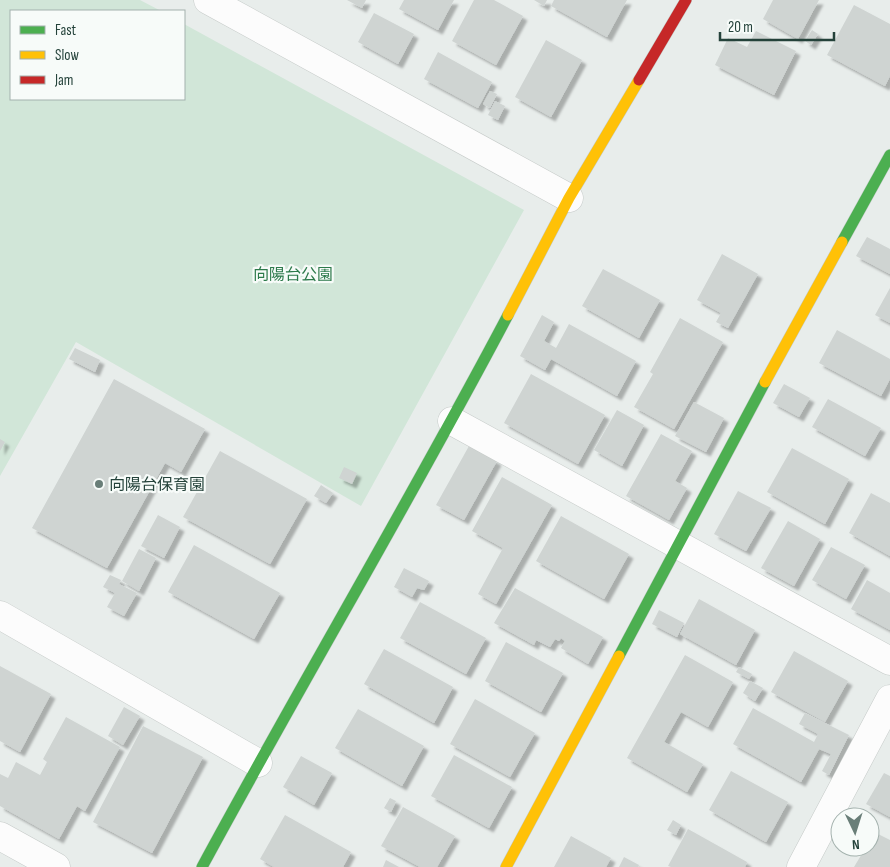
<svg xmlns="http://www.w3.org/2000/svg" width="890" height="867" viewBox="0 0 890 867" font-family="'Sofia Sans Condensed','Noto Sans JP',sans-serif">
<defs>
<filter id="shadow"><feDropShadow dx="4.5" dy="4.5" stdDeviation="1" flood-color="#0004"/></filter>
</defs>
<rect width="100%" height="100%" fill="#e8edeb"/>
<polygon fill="#d1e6d8" points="0,0 140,0 161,11 11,11 11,99 184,99 184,24 524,210 361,506 76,342 0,476"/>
<g fill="#cfd4d2" filter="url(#shadow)">
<polygon points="347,0 366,0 362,8"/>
<polygon points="404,0 454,0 438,30 399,9"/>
<polygon points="474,0 494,0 523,16 496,65 452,41"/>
<polygon points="534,0 547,0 544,6"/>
<polygon points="554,0 627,0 607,37 551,6"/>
<polygon points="773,0 819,0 798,39 763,19"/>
<polygon points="854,5 890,24 890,76 885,86 827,55"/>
<polygon points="374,13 414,34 398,64 358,42"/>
<polygon points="812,30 818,34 811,45 805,41"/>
<polygon points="756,31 796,51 774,95 715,65 728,38 747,47"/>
<polygon points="546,40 582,60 551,117 515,97"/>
<polygon points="438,52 492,82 478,108 424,79"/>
<polygon points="490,91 497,94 490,108 483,104"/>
<polygon points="495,101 505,106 498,120 488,115"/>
<polygon points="867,237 890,249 890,274 856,256"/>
<polygon points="722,254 758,274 728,328 716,322 721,313 697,300"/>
<polygon points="603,269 660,300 639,338 582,306"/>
<polygon points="890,288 890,323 875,315"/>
<polygon points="542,315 554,322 544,341 556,348 569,324 636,361 617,396 551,359 545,370 520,356"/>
<polygon points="680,318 723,342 674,429 634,407 653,374 650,372"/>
<polygon points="837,330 890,359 890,379 881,396 819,363"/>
<polygon points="75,348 100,360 95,372 69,359"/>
<polygon points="531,374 605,415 578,464 504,423"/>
<polygon points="114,379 205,429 181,472 165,463 107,568 32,528"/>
<polygon points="784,384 810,398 799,417 773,403"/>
<polygon points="828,399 881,428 865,456 812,427"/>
<polygon points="694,402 724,418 706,452 675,436"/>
<polygon points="617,410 644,425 622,466 594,450"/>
<polygon points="661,434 692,451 675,481 687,488 669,520 626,496"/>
<polygon points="0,439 5,442 0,451"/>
<polygon points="469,446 497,461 464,520 436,505"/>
<polygon points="792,448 849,479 825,524 767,492"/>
<polygon points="220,451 307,499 270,564 183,517"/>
<polygon points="344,467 357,473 352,484 339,478"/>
<polygon points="502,477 552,505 496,604 478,594 503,548 472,531"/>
<polygon points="321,485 333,493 326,503 314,496"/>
<polygon points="738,491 771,508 746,551 714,534"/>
<polygon points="871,493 890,503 890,556 849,533"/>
<polygon points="158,515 180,527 164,558 141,546"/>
<polygon points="561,516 629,554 604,599 536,561"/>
<polygon points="788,521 820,539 794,586 761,568"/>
<polygon points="194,545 280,593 254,639 168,592"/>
<polygon points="831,547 865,565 846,599 812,580"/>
<polygon points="139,549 156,558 139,591 122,581"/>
<polygon points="404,568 429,581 424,590 417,588 412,597 394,587"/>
<polygon points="110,575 121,580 119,584 137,593 124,616 107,607 115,593 103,587"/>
<polygon points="867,580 890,593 890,630 851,609"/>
<polygon points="515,588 603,637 588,664 561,648 565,641 561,638 559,641 555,639 550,647 536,640 534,645 494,623"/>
<polygon points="699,599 755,630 736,665 680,634"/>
<polygon points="420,602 486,638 466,674 400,638"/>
<polygon points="659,610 684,623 677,637 652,624"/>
<polygon points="506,642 563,673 541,712 485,681"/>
<polygon points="384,649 453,687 434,723 364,684"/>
<polygon points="794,651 848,681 825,722 771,692"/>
<polygon points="685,655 733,682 708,727 681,712 664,742 703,764 687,792 627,758"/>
<polygon points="0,666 51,694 20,752 0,741"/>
<polygon points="739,667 752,674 749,679 736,672"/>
<polygon points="750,681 763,688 755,701 743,693"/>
<polygon points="475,699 535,733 510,777 450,744"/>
<polygon points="124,707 140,716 123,745 108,736"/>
<polygon points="753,708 814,742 818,734 799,724 805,713 849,735 829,775 822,771 831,754 819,749 801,782 733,744"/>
<polygon points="358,709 424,746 402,786 335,748"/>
<polygon points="66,717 120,747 85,811 77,806 59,839 0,806 0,774 8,778 16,762 40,775 47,762 43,759"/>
<polygon points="143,726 203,757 152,853 93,822"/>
<polygon points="454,755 512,787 489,828 431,796"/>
<polygon points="301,756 332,773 314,805 283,787"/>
<polygon points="731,771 788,802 766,842 709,810"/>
<polygon points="884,773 890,776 890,817 866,804"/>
<polygon points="390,798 396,801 391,812 384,808"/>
<polygon points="403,807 455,836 437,867 420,867 381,846"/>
<polygon points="285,815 351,852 343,867 274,867 260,859"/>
<polygon points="673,820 681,825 676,835 667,830"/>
<polygon points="688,829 747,862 745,867 671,867 668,866"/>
<polygon points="874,832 890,840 890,867 854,867 866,847 870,847 870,839"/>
<polygon points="571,836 611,858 606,867 554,867"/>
<polygon points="624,857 639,865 638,867 619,867"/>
<polygon points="386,860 399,867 383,867"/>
</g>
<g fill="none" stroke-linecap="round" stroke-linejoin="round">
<g stroke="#c5cac8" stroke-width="29">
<g id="street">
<polyline points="208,0 569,198"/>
<polyline points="452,421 890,661"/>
<polyline points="0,615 258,763"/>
<polyline points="0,836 56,867"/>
<polyline points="801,867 890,699"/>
</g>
</g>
<g stroke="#c3cbc8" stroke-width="12">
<g id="fast">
<polyline points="842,242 890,155"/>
<polyline points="619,656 765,382"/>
<path d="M 202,867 C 302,682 410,501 508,315"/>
</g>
</g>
<g stroke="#c3cbc8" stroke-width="12">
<g id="slow">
<polyline points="508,315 569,198 639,80"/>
<polyline points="765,382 842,242"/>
<polyline points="506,867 619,656"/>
</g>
</g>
<g stroke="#c3cbc8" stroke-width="12">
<polyline id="jam" points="639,80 686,0"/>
</g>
<use href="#street" stroke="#fcfcfc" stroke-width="28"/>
<use href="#fast" stroke="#4caf50" stroke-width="11"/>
<use href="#slow" stroke="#ffc107" stroke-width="11"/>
<use href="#jam" stroke="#c62828" stroke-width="11"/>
</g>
<circle fill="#697e78" stroke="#f7fbf9" stroke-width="2" cx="99" cy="484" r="5"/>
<g text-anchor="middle" stroke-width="4.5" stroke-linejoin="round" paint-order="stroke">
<g font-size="16" fill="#2d7a4b" stroke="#f7fbf9">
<text x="293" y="280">向陽台公園</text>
</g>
<g font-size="16" fill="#24423a" stroke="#f7fbf9" text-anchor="start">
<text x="109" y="490">向陽台保育園</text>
</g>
</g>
<rect x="10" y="10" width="175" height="90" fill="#f7fbf9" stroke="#a3b1ad"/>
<rect x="20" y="26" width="25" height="8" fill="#4caf50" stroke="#a3b1ad"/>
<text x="55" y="35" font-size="15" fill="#24423a">Fast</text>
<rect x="20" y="51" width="25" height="8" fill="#ffc107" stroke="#a3b1ad"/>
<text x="55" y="60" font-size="15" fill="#24423a">Slow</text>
<rect x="20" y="76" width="25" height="8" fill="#c62828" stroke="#a3b1ad"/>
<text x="55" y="85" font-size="15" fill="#24423a">Jam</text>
<g transform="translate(855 832) rotate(176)"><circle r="24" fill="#f7fbf9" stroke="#a3b1ad"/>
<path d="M0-4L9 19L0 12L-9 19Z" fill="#697e78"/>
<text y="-8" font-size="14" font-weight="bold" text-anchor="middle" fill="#24423a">N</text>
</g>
<path d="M720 32v8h114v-8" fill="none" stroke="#24423a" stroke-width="2.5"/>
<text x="728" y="32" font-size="15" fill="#24423a" stroke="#f7fbf9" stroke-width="4" paint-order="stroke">20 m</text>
</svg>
